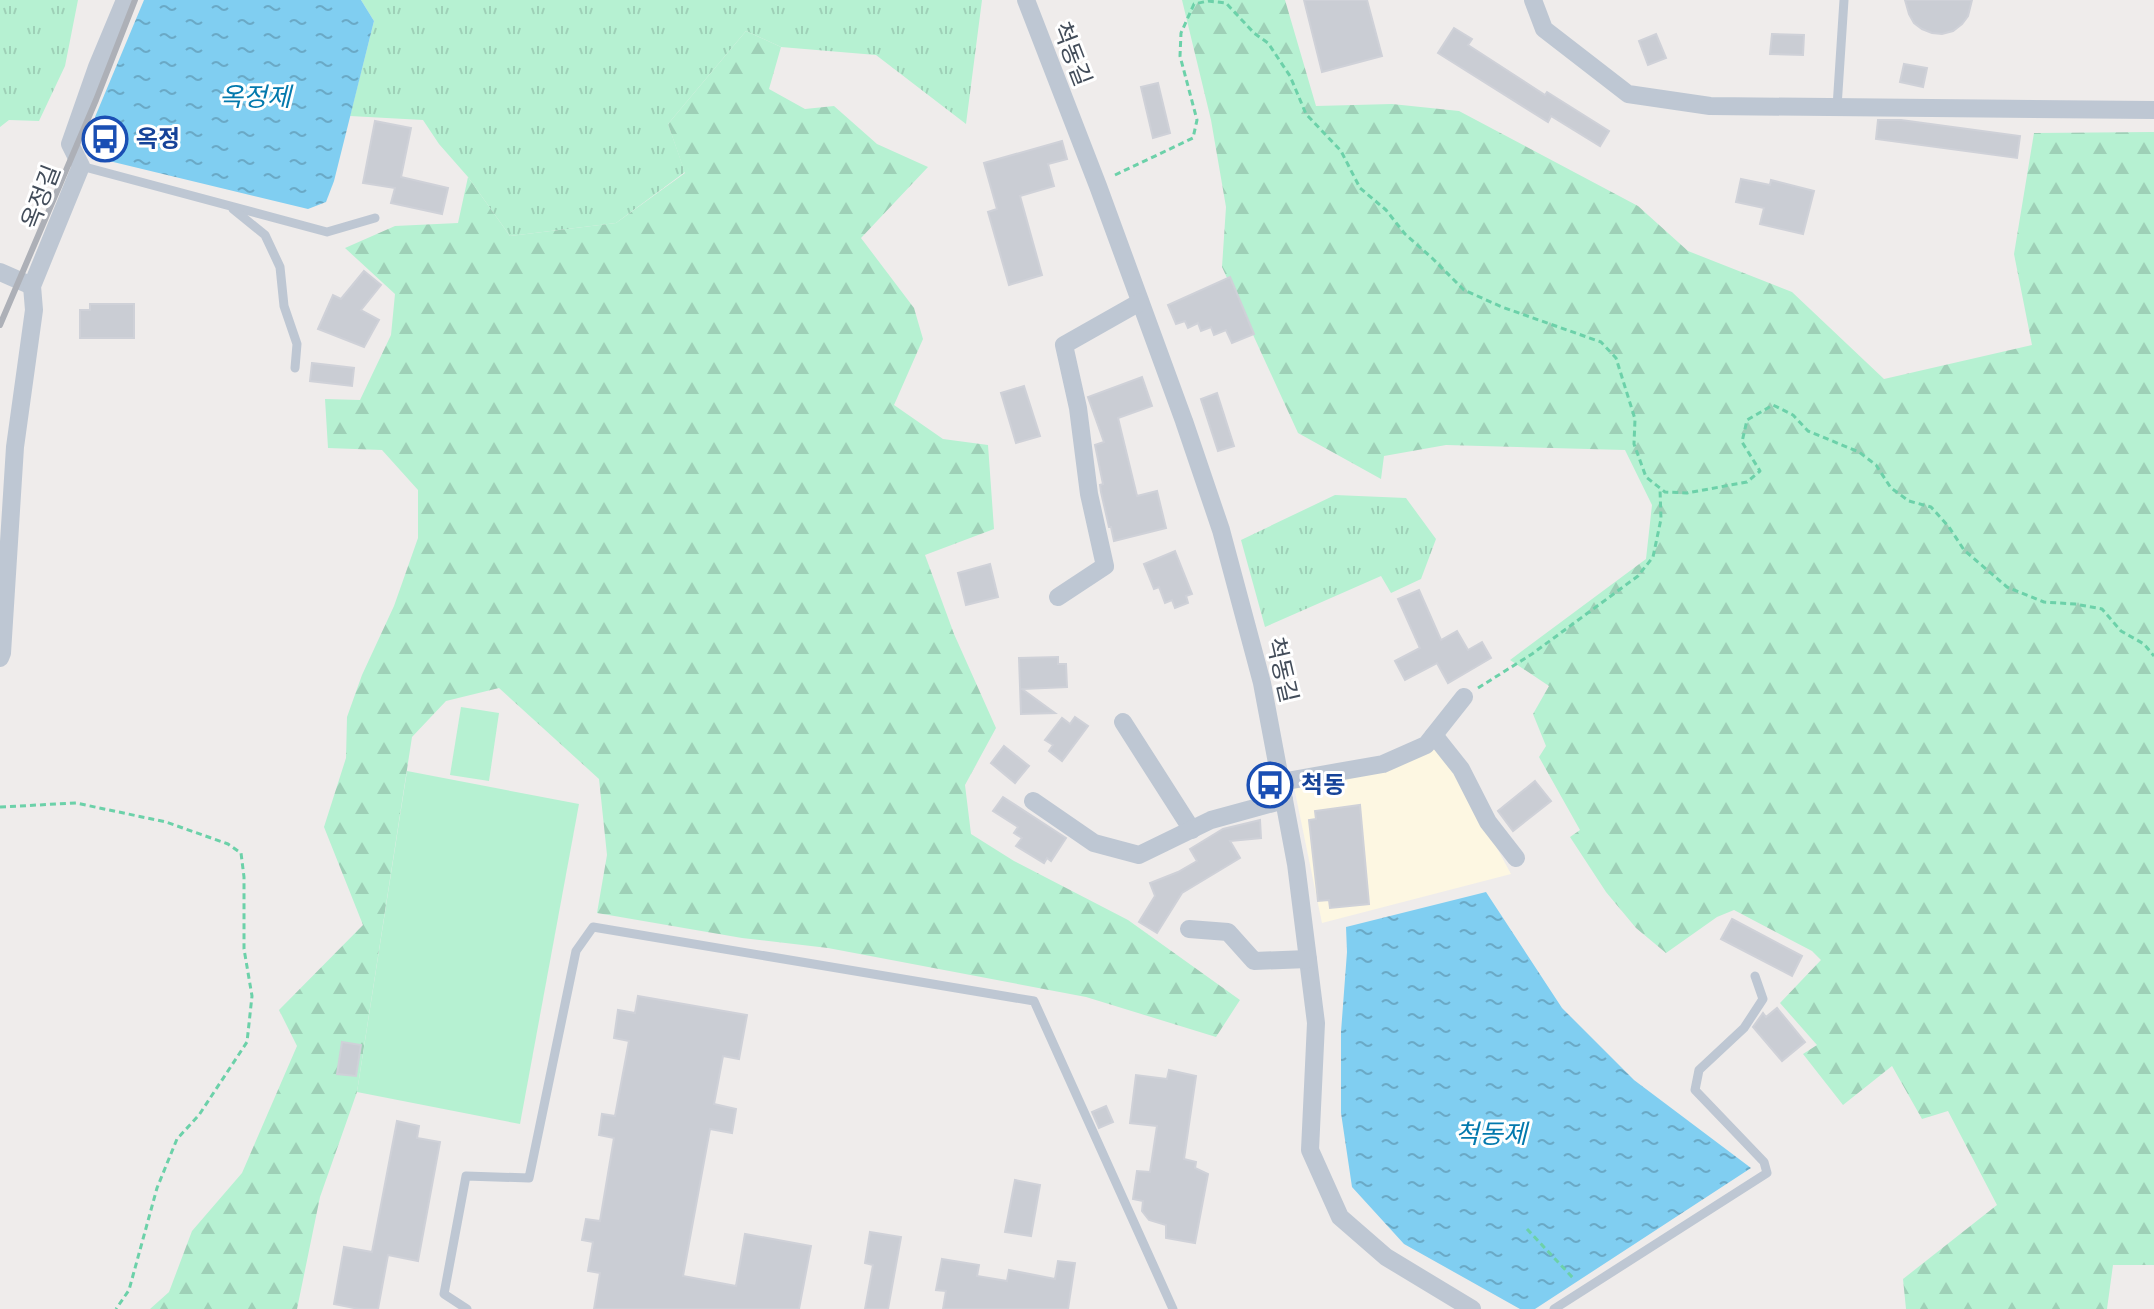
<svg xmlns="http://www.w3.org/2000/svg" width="2154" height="1309" viewBox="0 0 2154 1309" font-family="Raleway,'Noto Sans KR',sans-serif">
<defs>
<pattern id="grass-tufts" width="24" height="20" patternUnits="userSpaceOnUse" patternTransform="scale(2)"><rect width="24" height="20" fill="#b6f1d2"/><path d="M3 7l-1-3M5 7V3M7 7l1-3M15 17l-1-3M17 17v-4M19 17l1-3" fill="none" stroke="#9ed0b7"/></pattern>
<pattern id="forest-firs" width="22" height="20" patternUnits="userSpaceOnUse" patternTransform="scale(2)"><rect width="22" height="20" fill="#b6f1d2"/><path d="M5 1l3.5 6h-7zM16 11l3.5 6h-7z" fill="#9ed0b7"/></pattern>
<pattern id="water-ripples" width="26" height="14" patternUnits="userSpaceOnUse" patternTransform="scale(2)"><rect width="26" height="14" fill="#80cef1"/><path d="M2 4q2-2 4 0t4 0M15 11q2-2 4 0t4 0" fill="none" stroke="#6aa9c6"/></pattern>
</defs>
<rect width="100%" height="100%" fill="#efeceb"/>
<polygon fill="#fdf7e2" points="1435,747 1456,772 1511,874 1322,923 1294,787"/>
<g fill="url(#grass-tufts)">
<polygon points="0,0 78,0 65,66 39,121 9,120 0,127"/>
<polygon points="361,0 982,0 966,124 876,55 781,47 746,31 668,124 685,172 616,223 510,236 468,177 439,144 423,120 350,116 374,21"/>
<polygon points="1335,495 1406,498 1436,539 1421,579 1391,593 1381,576 1265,627 1241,540"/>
</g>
<g fill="url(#forest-firs)">
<polygon points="1182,0 1285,0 1316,106 1392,104 1459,111 1638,206 1688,251 1792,292 1884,379 2032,345 2014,254 2034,133 2154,132 2154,1265 2113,1265 2107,1309 1906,1309 1903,1279 1997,1205 1948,1111 1922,1119 1892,1066 1843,1105 1803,1054 1817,1045 1780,1003 1821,960 1812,951 1734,910 1717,917 1666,953 1636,928 1606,892 1570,837 1580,830 1539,757 1546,746 1533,714 1549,686 1510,660 1646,559 1652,505 1625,450 1446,445 1384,456 1381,479 1298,433 1222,267 1226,207 1211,120"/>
<polygon points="746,31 781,47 769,89 805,109 834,106 877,144 928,167 861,238 914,308 923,339 894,405 943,439 988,445 994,529 925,555 954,634 996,728 965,785 971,834 1014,861 1128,920 1240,1000 1216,1037 1086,997 828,948 742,938 597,913 607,855 599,779 499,688 446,701 412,737 357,1092 320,1197 297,1309 150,1309 169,1292 192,1231 242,1173 297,1046 279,1010 363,925 324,827 346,758 347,717 362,675 394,606 418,538 418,490 382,450 328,448 325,399 360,400 391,335 395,294 345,248 395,226 458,223 468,177 510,236 616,223 685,173 668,124"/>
</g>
<g fill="#b6f1d2">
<polygon points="461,707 499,713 489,781 450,775"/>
<polygon points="407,771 579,804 520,1124 357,1092"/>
</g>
<g fill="url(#water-ripples)">
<polygon points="144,0 361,0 374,21 334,181 326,202 308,209 105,160 95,117"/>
<polygon points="1486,892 1562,1008 1634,1080 1751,1168 1535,1309 1520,1309 1404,1244 1352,1187 1341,1113 1341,1032 1347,952 1346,927"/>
</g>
<g fill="#cacdd4" stroke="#cfd1d8" stroke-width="2">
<polygon points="1304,0 1367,0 1382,56 1322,72"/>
<polygon points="1905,0 1972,0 1968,16 1962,24 1953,31 1942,34 1932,33 1922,29 1914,23 1909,14"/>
<polygon points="1454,28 1472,39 1468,45 1545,95 1547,92 1609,131 1600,146 1551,116 1548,122 1438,53"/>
<polygon points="1656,34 1666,58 1648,65 1639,41"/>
<polygon points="1772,34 1804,35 1803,55 1770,54"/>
<polygon points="1904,64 1927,68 1923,87 1900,82"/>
<polygon points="1158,83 1170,133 1153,138 1141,87"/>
<polygon points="1878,120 1901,120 2020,136 2017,158 1876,139"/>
<polygon points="375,121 411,128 401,177 448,188 442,214 391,203 395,188 363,183"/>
<polygon points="1062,141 1067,159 1048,164 1054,186 1020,196 1042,275 1009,285 988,212 997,209 984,163"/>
<polygon points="1741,179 1770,185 1771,180 1814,191 1803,234 1760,224 1764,208 1736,202"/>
<polygon points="364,271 381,285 361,310 379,320 364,347 318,329 333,295 341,299"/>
<polygon points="1230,277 1254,334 1232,343 1226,330 1214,335 1211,327 1201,331 1198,323 1188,328 1185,321 1176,324 1168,305"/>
<polygon points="90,304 134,304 134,338 80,338 80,310 90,310"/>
<polygon points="312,363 354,368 352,386 310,381"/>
<polygon points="1142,377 1152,406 1118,418 1137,496 1157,491 1166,528 1114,541 1111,527 1109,527 1101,492 1100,485 1103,484 1095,445 1104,442 1088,397"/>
<polygon points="1024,386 1040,436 1016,443 1001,393"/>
<polygon points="1217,393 1234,446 1218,451 1201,399"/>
<polygon points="1175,551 1192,594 1186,596 1188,603 1175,608 1172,600 1165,603 1159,587 1154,589 1144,564"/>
<polygon points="990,564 998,597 966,605 958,573"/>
<polygon points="1419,590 1441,640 1457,631 1468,650 1482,642 1491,658 1448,683 1437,663 1405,680 1395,661 1420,648 1398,599"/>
<polygon points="1058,657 1058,664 1066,664 1067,687 1022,689 1055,713 1021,714 1019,658"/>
<polygon points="1075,717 1088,726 1062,761 1049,751 1053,745 1045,740 1062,718 1070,724"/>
<polygon points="1004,746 1029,766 1015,783 991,763"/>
<polygon points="1535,781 1551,801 1513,831 1498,811"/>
<polygon points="1003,797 1066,838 1051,861 1047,858 1044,863 1016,846 1022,838 1014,833 1018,827 993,811"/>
<polygon points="1360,805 1369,904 1330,908 1329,900 1318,901 1309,820 1316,819 1315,811"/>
<polygon points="1260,820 1261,838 1230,841 1240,858 1182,893 1157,933 1139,922 1155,896 1150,883 1178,872 1197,861 1190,849 1223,829"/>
<polygon points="1732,919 1802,956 1792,976 1721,939"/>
<polygon points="638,996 747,1015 739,1059 723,1056 714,1104 736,1109 732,1133 710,1129 683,1276 736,1286 745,1234 811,1246 799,1309 594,1309 600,1273 588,1271 593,1242 582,1240 586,1219 600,1221 614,1138 599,1135 602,1114 615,1116 629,1041 614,1038 618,1010 635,1013"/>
<polygon points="1777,1008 1805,1042 1782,1061 1753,1027 1763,1013 1766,1017"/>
<polygon points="342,1042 361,1045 356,1076 337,1074"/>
<polygon points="1169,1070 1196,1076 1184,1159 1196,1162 1195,1168 1208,1174 1195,1243 1166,1238 1166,1225 1149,1220 1142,1211 1143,1201 1133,1199 1137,1171 1150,1172 1157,1126 1130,1123 1136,1075 1167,1079"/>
<polygon points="1106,1106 1113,1122 1099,1128 1092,1112"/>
<polygon points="397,1121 419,1126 417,1138 440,1142 418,1261 388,1255 378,1309 359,1309 334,1304 344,1247 372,1252"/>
<polygon points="1015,1180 1040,1185 1031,1236 1005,1232"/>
<polygon points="870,1232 901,1237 888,1309 865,1309 873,1265 865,1263"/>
<polygon points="942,1259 979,1265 977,1276 1007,1281 1009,1270 1055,1279 1058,1261 1075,1263 1068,1309 943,1309 946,1291 936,1290"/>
</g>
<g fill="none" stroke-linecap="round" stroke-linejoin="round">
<g stroke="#6cd1a9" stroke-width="3" stroke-dasharray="6 4" stroke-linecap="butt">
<polyline points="1115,175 1193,138 1197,120 1180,56 1181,33 1194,4 1208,1 1226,3 1254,33 1268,43 1290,76 1306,114 1341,151 1360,188 1386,210 1405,234 1432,258 1464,290 1502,307 1601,342 1616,358 1635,419 1634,444 1646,477 1665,492 1687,493 1747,482 1760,471 1742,442 1747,420 1773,405 1793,415 1808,431 1859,452 1876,465 1891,488 1909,501 1931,507 1949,527 1964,550 2007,587 2044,602 2075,604 2102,609 2121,631 2144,644 2154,656"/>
<polyline points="1478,688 1532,654 1638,576 1653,557 1661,519 1660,489"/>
<polyline points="0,807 76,803 166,822 228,844 241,853 244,877 244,949 252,996 247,1042 199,1115 177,1139 157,1188 129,1290 116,1309"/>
<polyline points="1527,1229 1573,1278"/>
</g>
<g stroke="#bec7d3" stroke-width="9">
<polyline points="1837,107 1844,0"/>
<polyline points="81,166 327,232 375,218"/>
<polyline points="233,209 265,235 280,267 284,306 297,344 295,368"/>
<polyline points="467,1309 444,1294 466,1176 529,1178 576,951 593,927 1034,1001 1173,1309"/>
<polyline points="1554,1309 1767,1173 1764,1162 1695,1090 1699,1070 1744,1028 1763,999 1755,976"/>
</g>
<g stroke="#bec7d3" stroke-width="18">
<polyline points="1026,0 1098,186 1184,421 1221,530 1262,683 1296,864 1316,1023 1310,1150 1340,1217 1386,1257 1472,1309"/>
<polyline points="1533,0 1544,29 1628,94 1710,106 2154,110"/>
<polyline points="0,272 32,286"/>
<polyline points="1058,597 1105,566 1089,494 1078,408 1064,345 1140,302"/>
<polyline points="0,658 2,653 15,447 34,310 32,286 81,166 70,144 97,67 125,0"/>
<polyline points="1123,722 1192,830"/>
<polyline points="1434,735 1461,769 1488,822 1516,858"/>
<polyline points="1281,782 1383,764 1426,745 1464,697"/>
<polyline points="1033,801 1094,843 1139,855 1211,820 1284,800"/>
<polyline points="1189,929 1228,932 1254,961 1308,959"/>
</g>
<polyline stroke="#adb0b7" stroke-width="6" points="0,325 96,100 135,0"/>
</g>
<defs>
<g id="bus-ring" transform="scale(2.3)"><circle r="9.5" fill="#fff" stroke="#1a4fb4" stroke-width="1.5"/><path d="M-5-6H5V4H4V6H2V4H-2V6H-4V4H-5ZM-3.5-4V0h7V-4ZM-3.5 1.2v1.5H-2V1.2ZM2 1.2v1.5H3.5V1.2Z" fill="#1a4fb4"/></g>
</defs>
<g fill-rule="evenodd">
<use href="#bus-ring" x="105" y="139"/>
<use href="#bus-ring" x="1270" y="785"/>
</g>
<g text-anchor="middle" stroke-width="6" stroke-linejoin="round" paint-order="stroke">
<g font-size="24" fill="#434d5a" stroke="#fff">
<text transform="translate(1072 54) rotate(69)" y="8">척동길</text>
<text transform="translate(41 197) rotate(-69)" y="8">옥정길</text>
<text transform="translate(1282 670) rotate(77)" y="8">척동길</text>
</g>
<g font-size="24" font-weight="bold" fill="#164399" stroke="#fff" text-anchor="start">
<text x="136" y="147">옥정</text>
<text x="1301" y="793">척동</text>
</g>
<g font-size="26" font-style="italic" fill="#0379ad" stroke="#fff">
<text x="255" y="106">옥정제</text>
<text x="1491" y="1143">척동제</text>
</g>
</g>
</svg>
